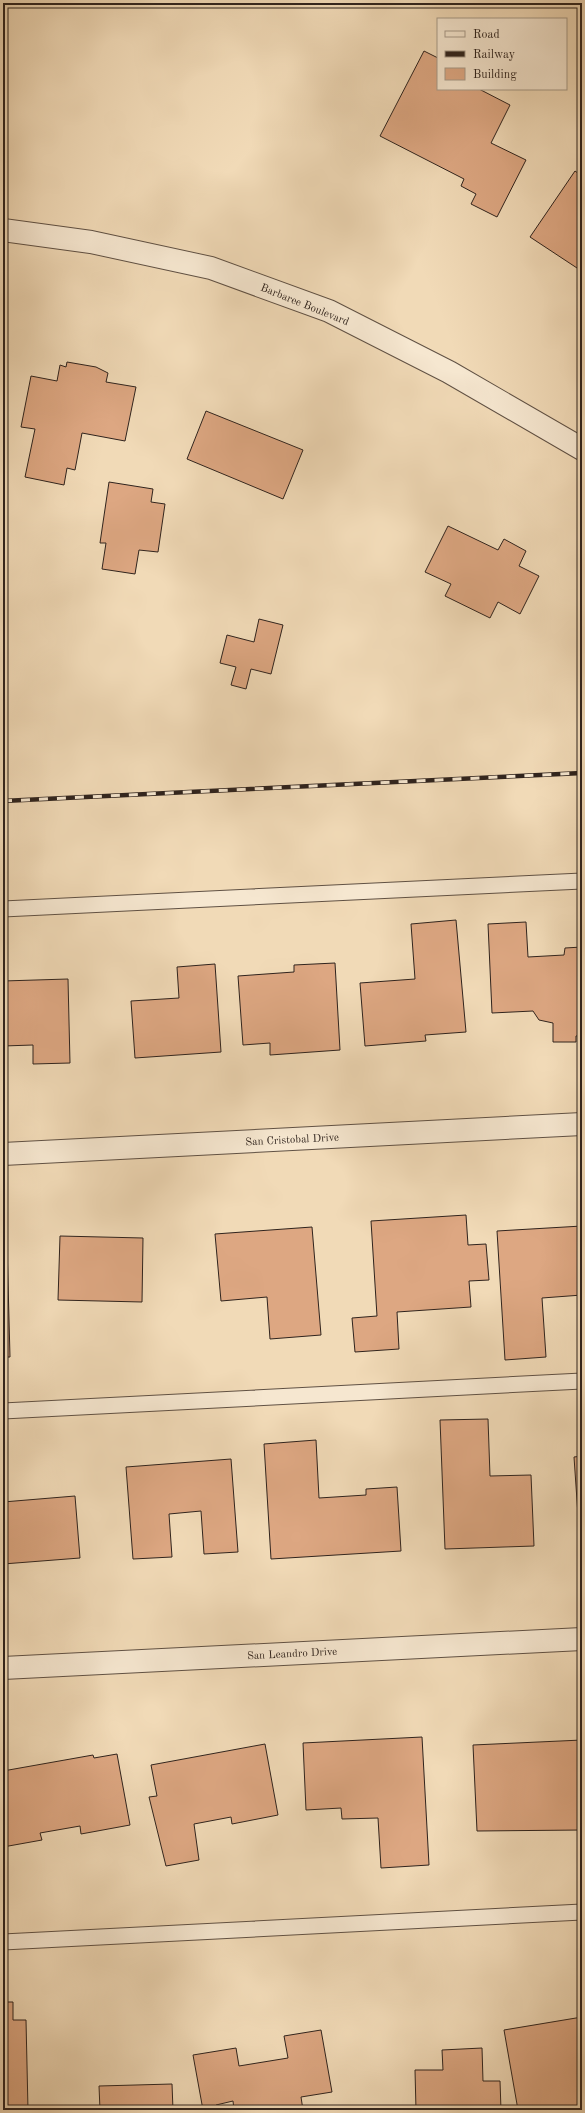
<svg xmlns="http://www.w3.org/2000/svg" width="585" height="2113" viewBox="0 0 585 2113" font-family="'Old Standard TT',serif">
<rect width="100%" height="100%" fill="#f1dab7"/>
<filter id="stains"><feTurbulence type="fractalNoise" baseFrequency=".005" numOctaves="4"/><feColorMatrix values="0 0 0 0 .2 0 0 0 0 .09 0 0 0 0 .02 0 0 0 .5 -.17"/></filter>
<radialGradient id="worn" r=".72"><stop offset=".6" stop-color="#630" stop-opacity="0"/><stop offset="1" stop-color="#630" stop-opacity=".3"/></radialGradient>
<g fill="#dda782" stroke="#2f231d">
<polygon points="424,51 438,58 438,89 479,89 510,105 491,143 526,160 497,217 471,204 476,194 461,186 464,179 380,136"/>
<polygon points="575,171 582,176 582,262 577,268 530,237"/>
<polygon points="67,362 96,367 108,373 106,382 136,387 125,441 82,433 75,470 67,468 64,485 25,477 35,429 21,427 31,376 57,381 60,365 66,367"/>
<polygon points="206,411 303,450 283,499 187,459"/>
<polygon points="109,482 153,489 151,502 165,504 158,552 139,550 135,574 102,569 106,543 100,543"/>
<polygon points="448,526 498,550 504,539 526,551 519,566 539,576 520,614 498,602 490,618 445,596 451,584 425,572"/>
<polygon points="259,619 283,625 271,674 251,669 246,689 231,685 236,667 220,663 227,635 254,642"/>
<polygon points="456,920 466,1032 425,1035 426,1041 365,1046 360,983 415,979 411,924"/>
<polygon points="526,922 528,957 564,955 565,948 582,947 582,1035 576,1036 576,1042 553,1042 553,1023 539,1020 533,1011 492,1013 488,924"/>
<polygon points="335,963 340,1050 270,1055 270,1043 243,1045 238,976 294,972 294,965"/>
<polygon points="215,964 221,1052 135,1058 131,1001 179,998 177,967"/>
<polygon points="68,979 70,1063 33,1064 33,1045 3,1046 3,981"/>
<polygon points="466,1215 468,1245 486,1244 489,1280 469,1281 471,1307 397,1312 399,1349 355,1352 352,1318 377,1316 371,1221"/>
<polygon points="582,1226 582,1295 542,1298 546,1357 505,1360 497,1231"/>
<polygon points="312,1227 321,1335 270,1339 267,1297 221,1301 215,1234"/>
<polygon points="60,1236 143,1238 142,1302 58,1300"/>
<polygon points="3,1244 7,1244 10,1357 3,1357"/>
<polygon points="488,1419 490,1476 531,1475 534,1546 445,1549 440,1420"/>
<polygon points="316,1440 319,1498 366,1495 366,1489 397,1487 401,1551 271,1559 264,1444"/>
<polygon points="582,1456 582,1543 580,1544 574,1457"/>
<polygon points="231,1459 238,1552 204,1554 201,1511 169,1514 172,1557 133,1559 126,1467"/>
<polygon points="75,1496 80,1558 3,1564 3,1502"/>
<polygon points="422,1737 429,1865 381,1868 378,1818 342,1819 341,1808 306,1810 303,1743"/>
<polygon points="582,1740 582,1830 477,1831 473,1745"/>
<polygon points="265,1744 278,1815 232,1824 231,1817 194,1824 199,1860 166,1866 149,1797 157,1796 151,1765"/>
<polygon points="117,1754 130,1825 81,1834 80,1826 40,1833 42,1840 3,1847 3,1771 93,1755 94,1758"/>
<polygon points="3,2002 13,2002 13,2020 26,2020 28,2110 3,2110"/>
<polygon points="582,2017 582,2110 518,2110 504,2030"/>
<polygon points="321,2030 332,2092 301,2097 303,2110 234,2110 233,2101 216,2105 217,2110 203,2110 193,2055 236,2048 239,2066 288,2058 284,2036"/>
<polygon points="482,2048 483,2081 500,2081 501,2110 416,2110 415,2070 443,2070 442,2050"/>
<polygon points="172,2084 173,2110 100,2110 99,2086"/>
</g>
<g fill="none" stroke-linecap="round" stroke-linejoin="round">
<g stroke="#605144" stroke-width="17">
<g id="service">
<polyline points="3,909 582,881"/>
<polyline points="3,1411 582,1381"/>
<polyline points="3,1942 582,1912"/>
</g>
</g>
<g stroke="#605144" stroke-width="24">
<g id="minor">
<polyline points="3,230 91,242 211,268 329,311 449,372 582,449"/>
<polyline points="3,1154 582,1124"/>
<polyline points="3,1668 582,1639"/>
</g>
</g>
<use href="#service" stroke="#f6e7d0" stroke-width="15"/>
<use href="#minor" stroke="#f6e7d0" stroke-width="22"/>
<g stroke="#2f231d" stroke-width="4.5">
<polyline id="rail" points="3,801 582,773"/>
</g>
<use href="#rail" stroke="#f6e7d0" stroke-width="3" stroke-dasharray="9" stroke-linecap="butt"/>
</g>
<g text-anchor="middle" stroke-width="3.5" stroke-linejoin="round" paint-order="stroke">
<g font-size="11" fill="#2f231d" stroke="#f6e7d0">
<text transform="translate(305 304) rotate(22)" y="4">Barbaree Boulevard</text>
<text transform="translate(292 1139) rotate(-3)" y="4">San Cristobal Drive</text>
<text transform="translate(292 1653) rotate(-3)" y="4">San Leandro Drive</text>
</g>
</g>
<rect width="585" height="2113" fill="none" stroke="#f1dab7" stroke-width="16"/>
<rect x="4" y="4" width="577" height="2105" fill="none" stroke="#2f231d" stroke-width="2"/>
<rect x="8" y="8" width="569" height="2097" fill="none" stroke="#2f231d"/>
<rect x="437" y="18" width="130" height="72" fill="#f6e7d0" stroke="#a69988"/>
<rect x="445" y="31" width="20" height="6" fill="#f6e7d0" stroke="#a69988"/>
<text x="473" y="38" font-size="12" fill="#2f231d">Road</text>
<rect x="445" y="51" width="20" height="6" fill="#2f231d" stroke="#a69988"/>
<text x="473" y="58" font-size="12" fill="#2f231d">Railway</text>
<rect x="445" y="68" width="20" height="12" fill="#dda782" stroke="#a69988"/>
<text x="473" y="78" font-size="12" fill="#2f231d">Building</text>
<rect width="100%" height="100%" filter="url(#stains)"/>
<rect width="100%" height="100%" fill="url(#worn)"/>
</svg>
